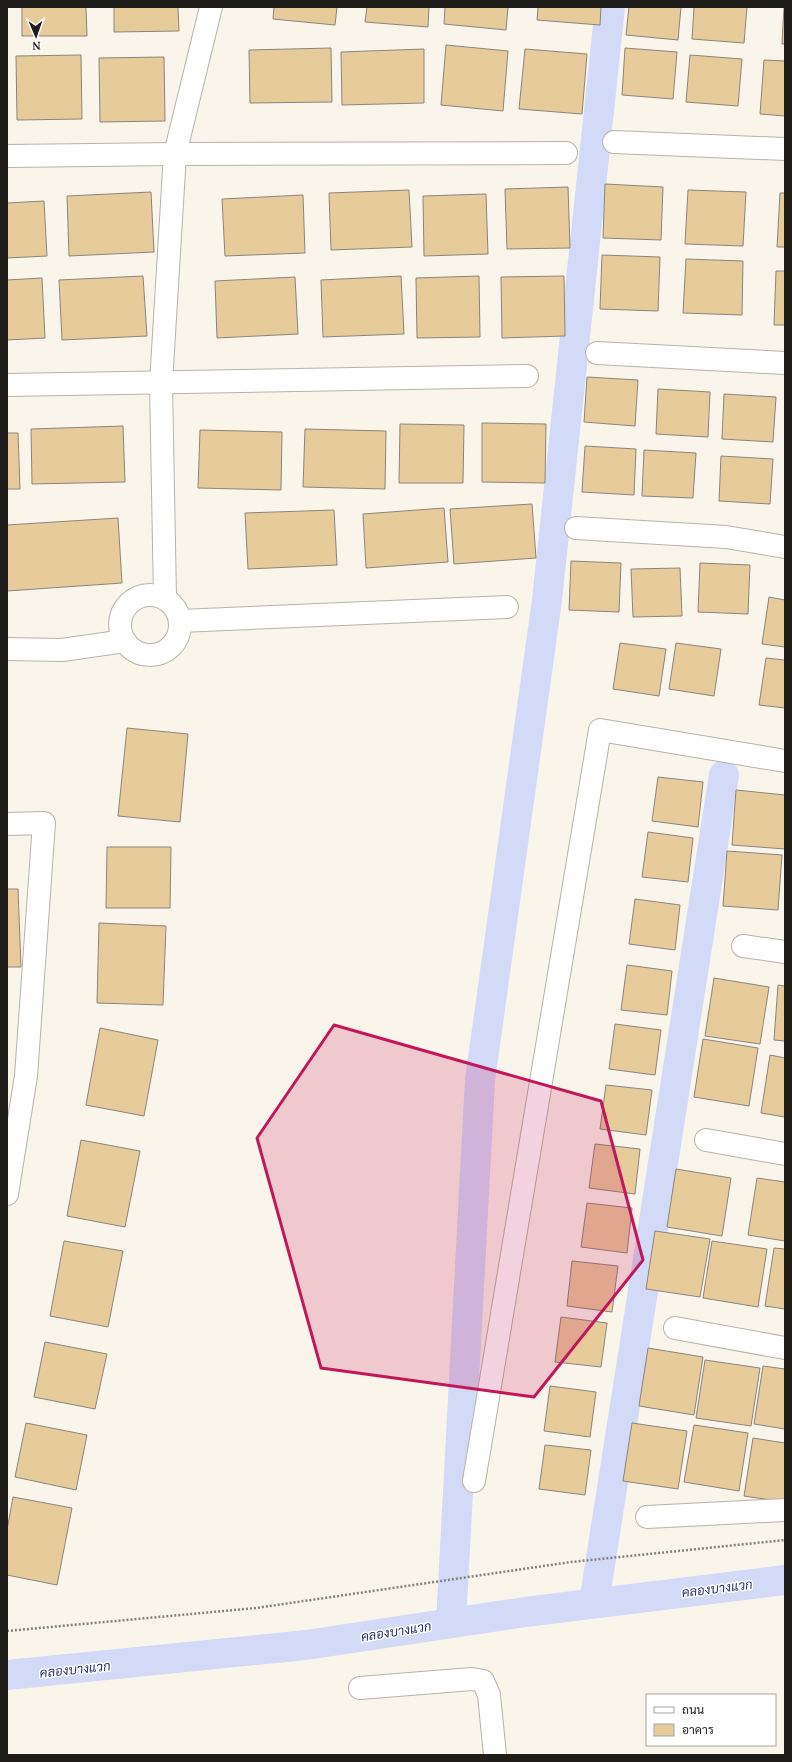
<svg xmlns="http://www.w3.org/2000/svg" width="792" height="1762" viewBox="0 0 792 1762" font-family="'PT Serif',Sarabun,serif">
<rect width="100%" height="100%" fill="#faf5eb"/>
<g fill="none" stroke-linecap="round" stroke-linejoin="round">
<g stroke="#d2daf8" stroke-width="30">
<polyline points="594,1603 724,775"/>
<polyline points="451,1623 480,1080 547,600 610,7"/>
<polyline points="7,1675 306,1645 525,1612 785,1580"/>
</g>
</g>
<g fill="#e8cb9b" stroke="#8a857d">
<polygon points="22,7 86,7 87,36 22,36"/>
<polygon points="114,7 178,7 179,31 114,32"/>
<polygon points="274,7 337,7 335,25 273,19"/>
<polygon points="367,7 429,7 428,27 365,22"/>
<polygon points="445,7 508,7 506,30 444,24"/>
<polygon points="538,7 601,7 600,25 537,20"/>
<polygon points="629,7 681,7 678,40 626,35"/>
<polygon points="694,7 747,7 744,43 692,39"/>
<polygon points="784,7 785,7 785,44 782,44"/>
<polygon points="446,45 508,51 503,111 441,105"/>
<polygon points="331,48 332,102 250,103 249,50"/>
<polygon points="625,48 677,52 673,99 622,95"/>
<polygon points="424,49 424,103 342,105 341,52"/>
<polygon points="525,49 587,54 582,114 519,109"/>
<polygon points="81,55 82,119 17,120 16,56"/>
<polygon points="690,55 742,59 738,106 686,102"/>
<polygon points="164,57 165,121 100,122 99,58"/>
<polygon points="764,60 785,61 785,116 760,114"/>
<polygon points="605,184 663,187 661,240 603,238"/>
<polygon points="568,187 570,248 507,249 505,189"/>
<polygon points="409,190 412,247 331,250 329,193"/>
<polygon points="688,190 746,192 743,246 685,244"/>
<polygon points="151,192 154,252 69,256 67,196"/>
<polygon points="780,193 785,193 785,247 777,247"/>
<polygon points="486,194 488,254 424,256 423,196"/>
<polygon points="303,195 305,253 225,256 222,199"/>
<polygon points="44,201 47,256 7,258 7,203"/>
<polygon points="602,255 660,257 658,311 600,309"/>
<polygon points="686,259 743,261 742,315 683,313"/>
<polygon points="776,271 785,271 785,325 774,325"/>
<polygon points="143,276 147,336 62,340 59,280"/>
<polygon points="401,276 404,334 323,337 321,280"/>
<polygon points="479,276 480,337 417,338 416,278"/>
<polygon points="564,276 565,336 502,338 501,277"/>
<polygon points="295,277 298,334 217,338 215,281"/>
<polygon points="42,278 45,338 7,340 7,280"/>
<polygon points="587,377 638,380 635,426 584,422"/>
<polygon points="658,389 710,392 708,437 656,434"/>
<polygon points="724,394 776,397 773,442 722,439"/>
<polygon points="482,423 546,424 545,483 482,482"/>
<polygon points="400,424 464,425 463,483 399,483"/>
<polygon points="123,426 125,482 32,484 31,429"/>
<polygon points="305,429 386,431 385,489 303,487"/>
<polygon points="200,430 282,432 281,490 198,488"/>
<polygon points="7,433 18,433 20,489 7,489"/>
<polygon points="585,446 636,449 634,495 582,492"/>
<polygon points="644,450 696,453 693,498 642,496"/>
<polygon points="721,456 773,459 770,504 719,501"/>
<polygon points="532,504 536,558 454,564 450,509"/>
<polygon points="444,508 448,562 366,568 363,514"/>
<polygon points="334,510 337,565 248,569 245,513"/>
<polygon points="118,518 122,583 7,591 7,525"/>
<polygon points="571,561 621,563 619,612 569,610"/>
<polygon points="700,563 750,565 748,614 698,612"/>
<polygon points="680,568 682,616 633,617 631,569"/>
<polygon points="769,597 785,600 785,647 762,644"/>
<polygon points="620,643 666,649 659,696 613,689"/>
<polygon points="676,643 721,649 714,696 669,689"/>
<polygon points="766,658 785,660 785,708 759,705"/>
<polygon points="127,728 188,734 180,822 118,816"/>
<polygon points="658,777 703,782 698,827 652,821"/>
<polygon points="736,790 785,795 785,849 732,845"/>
<polygon points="648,832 693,838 688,882 642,877"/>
<polygon points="107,847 171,847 170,908 106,908"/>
<polygon points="727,851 782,855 778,910 723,906"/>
<polygon points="7,889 18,889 21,967 7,967"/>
<polygon points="635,899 680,905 675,950 629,944"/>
<polygon points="99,923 166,926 163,1005 97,1003"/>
<polygon points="627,965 672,971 667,1015 621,1010"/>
<polygon points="714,978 769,987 760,1044 705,1036"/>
<polygon points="778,985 785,986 785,1041 774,1040"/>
<polygon points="615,1024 661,1030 655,1075 609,1069"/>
<polygon points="100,1028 158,1040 144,1116 86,1105"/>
<polygon points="703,1039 758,1048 749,1106 694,1097"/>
<polygon points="770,1055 785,1058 785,1117 761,1113"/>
<polygon points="606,1085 652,1090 646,1135 600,1129"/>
<polygon points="81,1140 140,1151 125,1227 67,1216"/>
<polygon points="595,1144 640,1149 635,1194 589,1188"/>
<polygon points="676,1169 731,1178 722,1236 667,1227"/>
<polygon points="757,1178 785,1182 785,1241 748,1235"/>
<polygon points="587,1203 632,1208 627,1253 581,1247"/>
<polygon points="655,1231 710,1239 700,1297 646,1289"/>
<polygon points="64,1241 123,1251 108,1327 50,1316"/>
<polygon points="712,1241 767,1249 758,1307 703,1298"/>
<polygon points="774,1248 785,1249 785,1309 765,1306"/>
<polygon points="572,1261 618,1266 612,1312 567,1306"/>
<polygon points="561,1317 607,1323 601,1367 555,1362"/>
<polygon points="45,1342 107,1354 95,1409 34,1397"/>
<polygon points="648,1348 703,1357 694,1415 639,1406"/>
<polygon points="705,1360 760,1368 751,1426 696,1418"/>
<polygon points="763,1366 785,1369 785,1429 754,1424"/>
<polygon points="550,1386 596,1392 590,1437 544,1431"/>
<polygon points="26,1423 87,1435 76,1490 15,1477"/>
<polygon points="632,1423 687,1431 678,1489 623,1481"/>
<polygon points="694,1425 748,1433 739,1491 684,1482"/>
<polygon points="753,1438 785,1443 785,1502 744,1496"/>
<polygon points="545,1445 591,1450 585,1495 539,1489"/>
<polygon points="13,1497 72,1508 57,1585 7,1575 7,1530"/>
</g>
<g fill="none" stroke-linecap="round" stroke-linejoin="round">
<g stroke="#b8b3aa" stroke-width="24">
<g id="street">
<polyline points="614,142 785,149"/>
<polyline points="7,156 175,154 566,153"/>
<polyline points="597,353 785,363"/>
<polyline points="7,385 527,376"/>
<polyline points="576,528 726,537 785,547"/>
<circle cx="150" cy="625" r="30"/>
<polyline points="165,598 161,383 175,154 211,7"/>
<polyline points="180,621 507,607"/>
<polyline points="7,649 62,650 125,641"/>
<polyline points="7,824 44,823 26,1076 7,1194"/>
<polyline points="743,946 785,952"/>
<polyline points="706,1140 785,1154"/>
<polyline points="675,1328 785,1348"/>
<polyline points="474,1481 600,730 785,761"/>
<polyline points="647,1517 785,1510"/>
<polyline points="360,1688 472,1679 483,1681 489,1695 495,1755"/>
</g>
</g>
<polyline stroke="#85827b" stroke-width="2.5" stroke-dasharray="2 2" stroke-linecap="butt" points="7,1631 256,1608 571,1562 785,1540"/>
<use href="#street" stroke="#fff" stroke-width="22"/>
</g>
<path fill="#c2185b" fill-opacity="0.2" stroke="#c2185b" stroke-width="3" stroke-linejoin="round" d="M 334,1025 L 601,1101 L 643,1260 L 534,1397 L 321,1368 L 257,1138 Z"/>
<g text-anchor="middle" stroke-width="3" stroke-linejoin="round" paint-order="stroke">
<g font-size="13" font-style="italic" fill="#2b336e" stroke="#fff">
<text transform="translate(717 1588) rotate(-7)" y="5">คลองบางแวก</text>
<text transform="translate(396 1631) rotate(-9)" y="5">คลองบางแวก</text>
<text transform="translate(75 1669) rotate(-6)" y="5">คลองบางแวก</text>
</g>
</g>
<rect width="792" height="1762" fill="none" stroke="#1f1d1a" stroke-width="16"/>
<rect x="646" y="1694" width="130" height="52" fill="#ffffff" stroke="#a5a5a3"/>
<rect x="654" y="1707" width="20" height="6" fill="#ffffff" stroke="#a5a5a3"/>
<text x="682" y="1714" font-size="12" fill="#1f1d1a">ถนน</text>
<rect x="654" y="1724" width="20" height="12" fill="#e8cb9b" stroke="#a5a5a3"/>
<text x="682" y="1734" font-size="12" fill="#1f1d1a">อาคาร</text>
<g transform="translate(36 36) rotate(178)" stroke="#ffffff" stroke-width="3" paint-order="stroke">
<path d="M0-3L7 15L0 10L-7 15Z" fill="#1f1d1a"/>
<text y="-6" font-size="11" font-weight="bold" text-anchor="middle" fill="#1f1d1a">N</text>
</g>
</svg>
